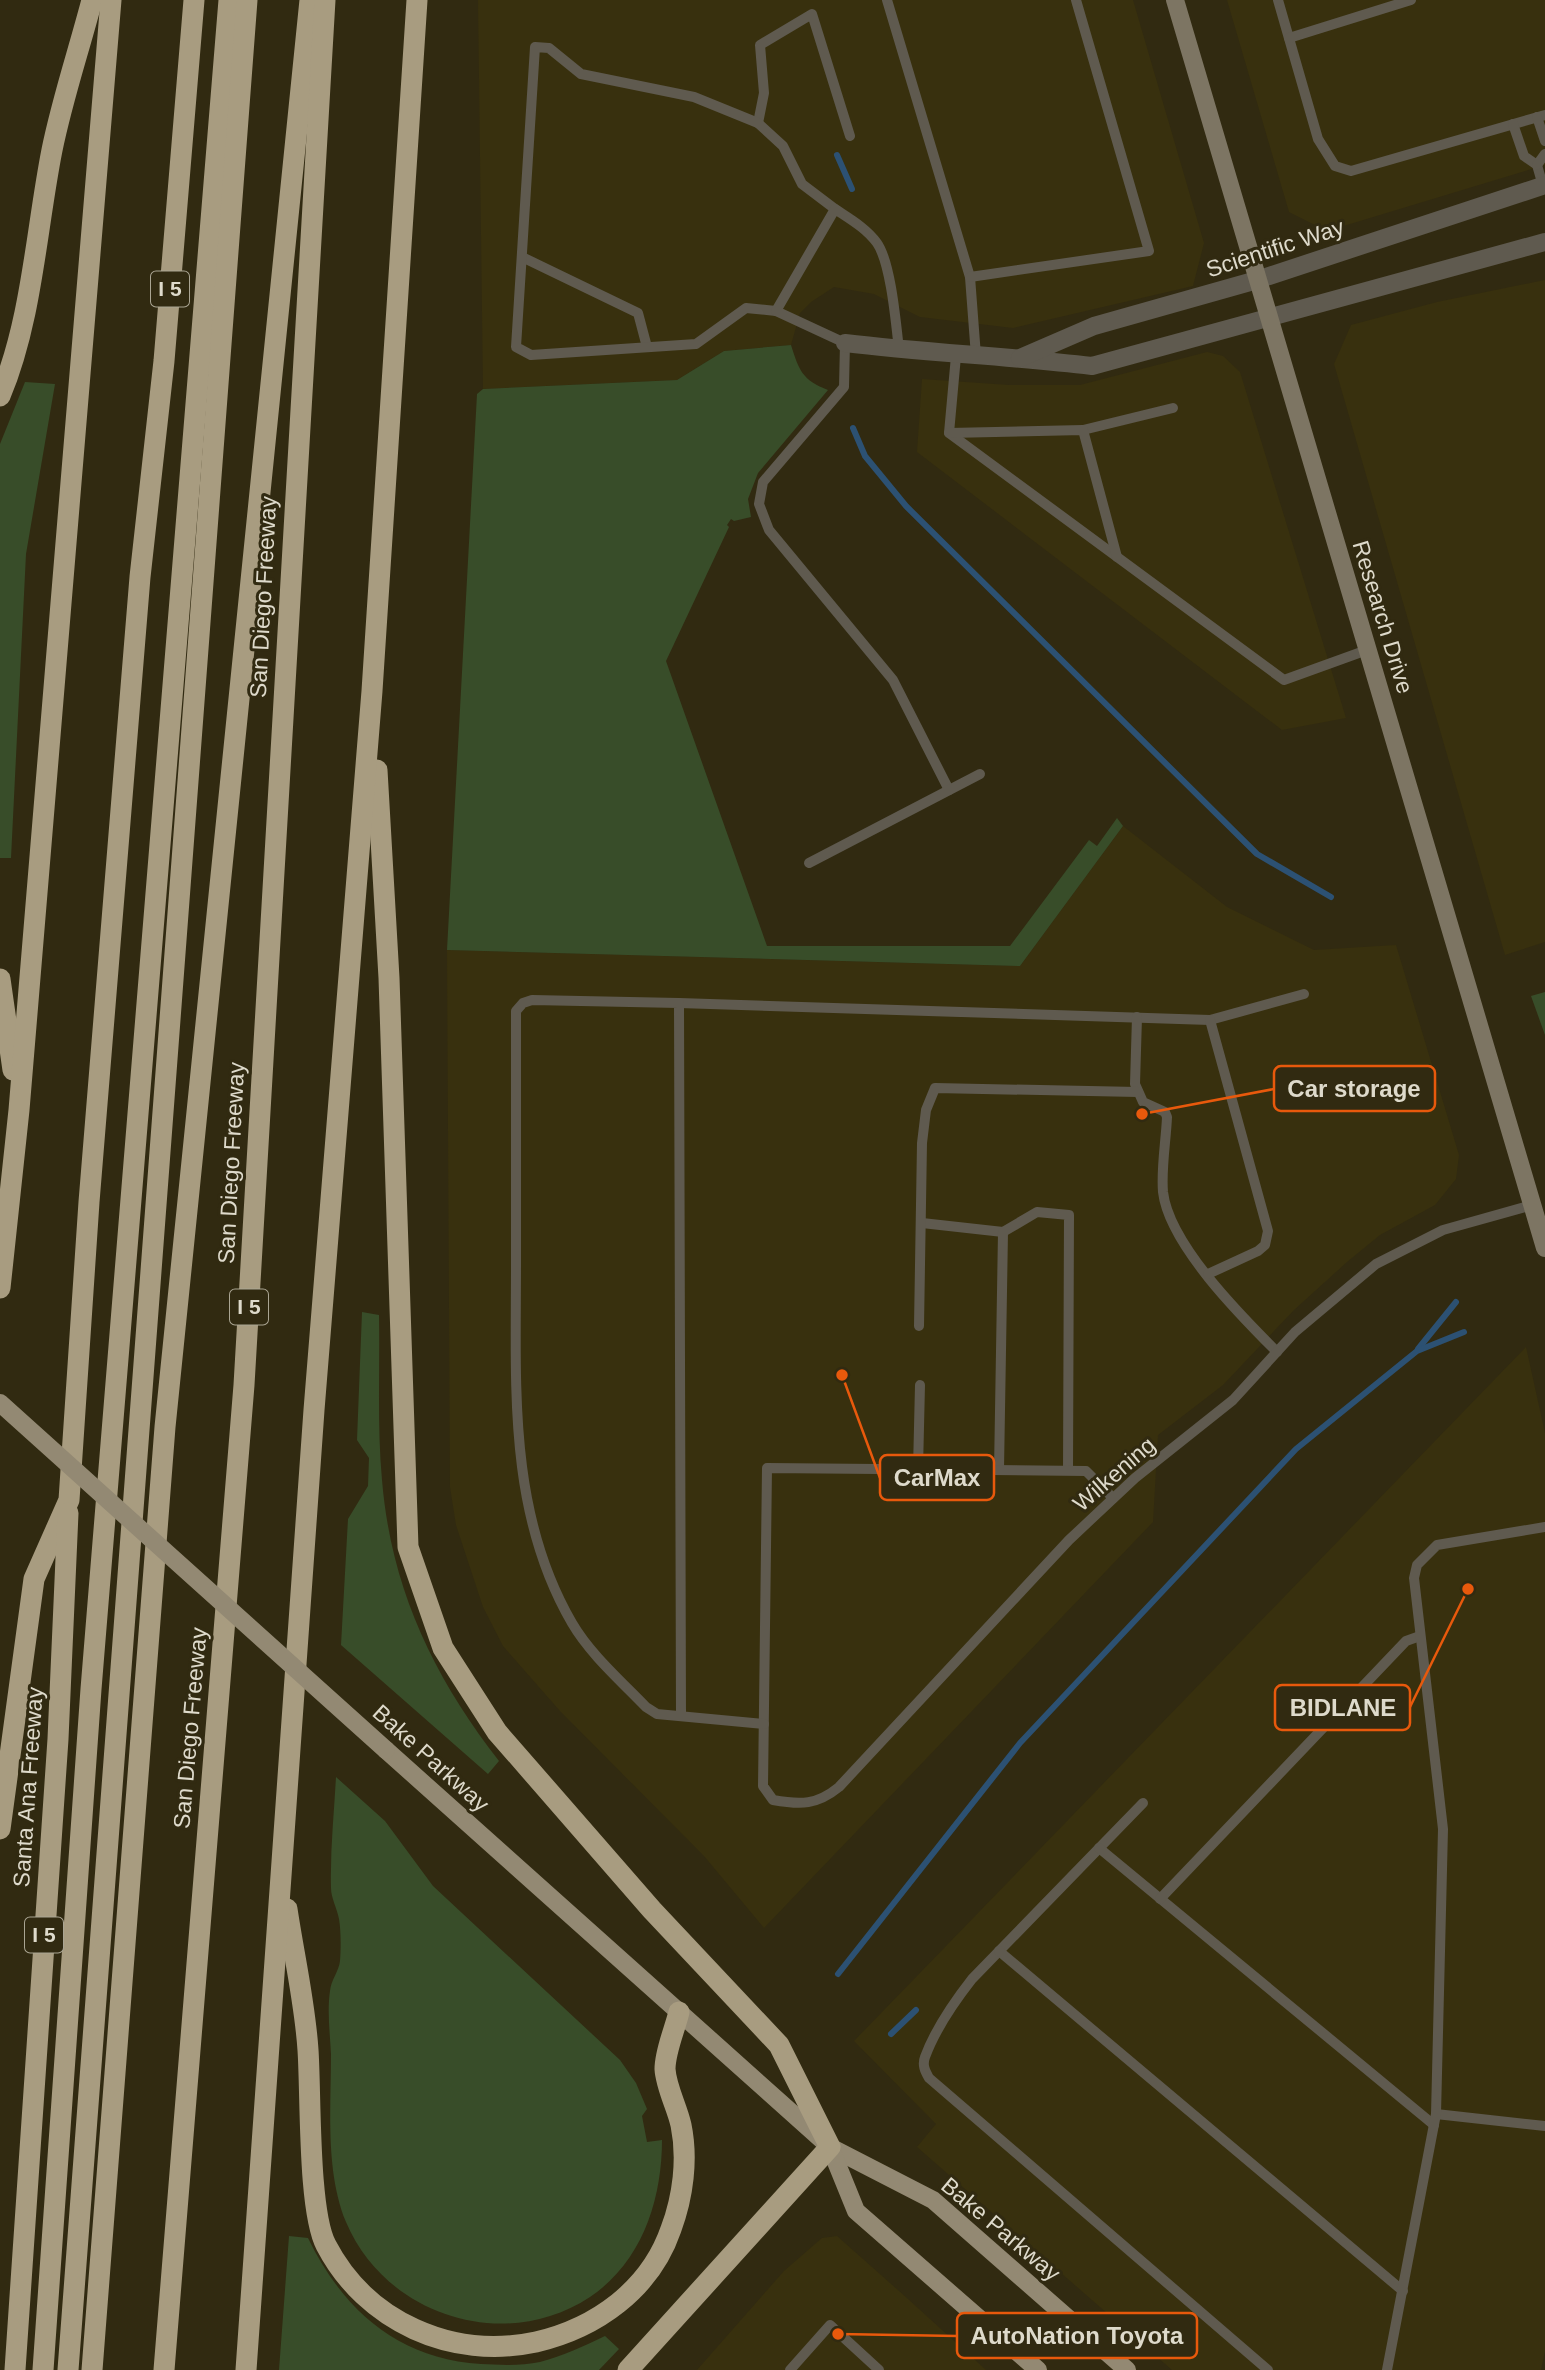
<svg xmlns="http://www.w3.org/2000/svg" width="1545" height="2370" viewBox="0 0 1545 2370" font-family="Helvetica,sans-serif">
<rect width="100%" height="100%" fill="#312a11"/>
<g fill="#38300e">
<polygon points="478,0 1133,0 1204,243 1193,286 1013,328 920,317 874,294 834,287 811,302 800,313 791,345 724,351 677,380 483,389"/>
<polygon points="1227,0 1545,0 1545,165 1327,231 1289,212"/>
<polygon points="1545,280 1545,942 1505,955 1334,364 1351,325 1437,302"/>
<polygon points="1207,352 1223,356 1240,372 1346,718 1282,730 917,452 922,379 1009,385 1080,385"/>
<polygon points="1123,826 1227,907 1314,950 1396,945 1459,1155 1456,1179 1435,1205 1380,1235 1347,1262 1294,1310 1223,1385 1158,1435 1153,1522 764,1928 704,1856 560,1711 503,1646 483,1607 456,1525 450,1487 447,950 1020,966"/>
<polygon points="1526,1347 1545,1433 1545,2351 1541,2370 1172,2370 917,2147 936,2124 854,2041"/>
<polygon points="837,2236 908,2299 986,2370 697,2370 784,2271 822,2238"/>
</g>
<g fill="#384d29">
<path d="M 791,345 C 799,370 802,380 828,390 L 758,473 L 748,499 L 751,517 L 734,521 L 731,519 L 727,525 L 729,527 L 666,661 L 767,946 L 1010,946 L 1089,840 L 1097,846 L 1117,818 L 1123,826 L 1020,966 L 447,950 L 477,394 L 483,389 L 677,380 L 724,351 Z"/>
<polygon points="25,382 55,384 26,554 11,858 0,858 0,444"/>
<polygon points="1545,992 1545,1035 1531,996"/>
<path d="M 362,1312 L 379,1315 C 380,1369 377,1426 382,1480 C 391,1588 433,1676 499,1761 L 488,1774 L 341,1645 L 348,1519 L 368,1486 L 369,1458 L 357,1440 Z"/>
<path d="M 336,1777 L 385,1821 L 433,1886 L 620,2060 L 636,2083 L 647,2109 L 642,2116 L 647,2142 L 662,2140 C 662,2200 642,2262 590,2297 C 504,2354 385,2315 346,2222 C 325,2171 331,2108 331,2054 C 330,2034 327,2011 330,1991 C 331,1980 339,1971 340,1961 C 341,1948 341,1931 339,1919 C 337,1908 331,1898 331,1888 C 330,1851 334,1814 336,1777 Z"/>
<path d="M 289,2236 L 308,2238 C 343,2310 398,2359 481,2364 C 499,2365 522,2366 540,2362 C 563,2356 584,2346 605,2336 L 619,2349 L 599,2370 L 279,2370 Z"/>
</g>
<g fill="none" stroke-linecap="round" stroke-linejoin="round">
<g stroke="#2c5173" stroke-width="6">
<polyline points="837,155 852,189"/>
<polyline points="853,428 865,456 906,506 1257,854 1331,897"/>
<polyline points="1418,1349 1456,1302"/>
<polyline points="838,1974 1020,1743 1296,1449 1417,1351 1464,1332"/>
<polyline points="891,2034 916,2010"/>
</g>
<g stroke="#5f5a4f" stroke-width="10">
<polyline points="887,0 970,277 976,356"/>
<polyline points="1278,0 1318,139 1335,166 1351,171 1545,115"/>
<polyline points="1289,38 1411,0"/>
<polyline points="1537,117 1545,141"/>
<polyline points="758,123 764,93 760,45 812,14 850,136"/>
<polyline points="1513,124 1524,156 1537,165 1543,186"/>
<polyline points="1537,165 1545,154"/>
<polyline points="522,257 638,313 647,347"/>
<polyline points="970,277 1149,251 1076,0"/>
<polyline points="776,311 746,308 696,344 531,355 516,347 535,47 549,48 581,74 694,97 758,123 783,146 802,184 835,209"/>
<path d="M 899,350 C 896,324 891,263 877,243 C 866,228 850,219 835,209 L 776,311 L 845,343 L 844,387 L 763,482 L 759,504 L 769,530 L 893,680 L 949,790"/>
<polyline points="956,356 949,433 1284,680 1367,650"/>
<polyline points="1083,430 1173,408"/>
<polyline points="949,433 1083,430 1117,557"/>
<polyline points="809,863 980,774"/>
<polyline points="679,1003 1210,1020 1304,994"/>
<path d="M 1137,1017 L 1135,1084 L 1143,1102 L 1165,1112 L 1167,1117 C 1166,1141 1161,1168 1163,1192 C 1169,1244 1241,1316 1277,1352"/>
<polyline points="922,1223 1003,1232"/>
<polyline points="1208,1274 1258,1251 1265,1245 1268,1231 1210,1020"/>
<polyline points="919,1326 922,1143 926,1110 935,1088 1138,1092"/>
<polyline points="918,1469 920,1385"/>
<polyline points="999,1470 1003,1232 1037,1212 1069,1215 1068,1470"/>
<path d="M 1113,1498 L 1086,1471 L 767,1468 L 763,1786 L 773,1800 C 801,1805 817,1805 839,1787 L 1069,1540 L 1135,1478 L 1233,1400 L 1295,1332 L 1376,1264 L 1443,1230 L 1532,1205"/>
<path d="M 681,1716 L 679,1003 L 532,1000 L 523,1003 L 516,1011 C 516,1096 516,1181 516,1266 C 516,1388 508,1513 572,1623 C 590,1654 621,1681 646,1707 L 657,1714 L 764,1724"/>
<path d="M 1143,1803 L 972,1979 C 954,2002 935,2030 925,2057 C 922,2065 925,2071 929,2078 L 1268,2370"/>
<polyline points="1099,1848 1434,2125"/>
<polyline points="1160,1899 1406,1641 1420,1636"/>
<polyline points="999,1951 1403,2291"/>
<polyline points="1436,2114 1545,2126"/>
<polyline points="790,2370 830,2325 879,2370"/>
<polyline points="1387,2370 1436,2114 1443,1829 1414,1578 1417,1565 1437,1545 1545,1527"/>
</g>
<g stroke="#5f5a4f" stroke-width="18">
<path d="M 845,343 C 927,353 1009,356 1092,366 L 1545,242"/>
<polyline points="1020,358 1094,326 1257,280 1545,185"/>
</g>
<polyline stroke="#7d7563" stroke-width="18" points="1175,0 1545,1248"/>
<g stroke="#938973" stroke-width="18">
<polyline points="386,1750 830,2147 933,2200 1127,2370"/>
<polyline points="830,2147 856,2211 1038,2370"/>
</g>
<g stroke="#a89c80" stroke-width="21">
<path d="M 0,396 C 32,320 36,231 52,150 C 62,100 79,50 92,0"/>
<polyline points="377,770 389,978 408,1547 443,1648 497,1732 652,1910 779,2045 830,2147 628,2370"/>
<polyline points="0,979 13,1070"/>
<polyline points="0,1288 19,1110 111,0"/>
<polyline points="0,1829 34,1579 69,1500 89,1202 140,577 164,361 194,0"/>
<path d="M 287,1909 C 294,1956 305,2003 308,2050 C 311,2094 308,2211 326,2245 C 366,2322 452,2360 536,2342 C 596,2328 650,2290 671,2229 C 683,2197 688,2159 681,2125 C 677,2107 666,2087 665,2069 C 665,2051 675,2029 679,2012"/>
<polyline points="15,2370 58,1739 68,1513"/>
<polyline points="43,2370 91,1689 229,0"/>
<polyline points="68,2370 247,0"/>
<polyline points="92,2370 165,1427 310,0"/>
<polyline points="164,2370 244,1385 325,0"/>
<polyline points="246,2370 314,1410 372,691 417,0"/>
</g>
<polyline stroke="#938973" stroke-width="18" points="0,1403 386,1750"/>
</g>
<g text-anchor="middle" stroke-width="6" stroke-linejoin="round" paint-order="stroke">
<g fill="#312a11" stroke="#aaa593" stroke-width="2">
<rect x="151" y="271.5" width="38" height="35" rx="5"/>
<rect x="230" y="1289.5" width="38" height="35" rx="5"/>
<rect x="25" y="1917.5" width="38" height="35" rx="5"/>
</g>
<g font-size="21" font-weight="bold" fill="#dedacb">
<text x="170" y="296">I 5</text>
<text x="249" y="1314">I 5</text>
<text x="44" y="1942">I 5</text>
</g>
<g font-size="23" fill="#dedacb" stroke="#312a11">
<text transform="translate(1275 248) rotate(-18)" y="8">Scientific Way</text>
<text transform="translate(263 597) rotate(-87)" y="8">San Diego Freeway</text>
<text transform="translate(1383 617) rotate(73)" y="8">Research Drive</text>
<text transform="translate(231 1163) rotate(-87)" y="8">San Diego Freeway</text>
<text transform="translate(1114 1474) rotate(-41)" y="8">Wilkening</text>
<text transform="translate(190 1728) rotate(-85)" y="8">San Diego Freeway</text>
<text transform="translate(431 1758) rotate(42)" y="8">Bake Parkway</text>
<text transform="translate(28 1787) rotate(-86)" y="8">Santa Ana Freeway</text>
<text transform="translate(1001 2229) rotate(40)" y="8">Bake Parkway</text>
</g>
</g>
<path fill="none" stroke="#e8590c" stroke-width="2.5" d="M1142 1114L1274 1089M842 1375L880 1478M1468 1589L1410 1707M838 2334L957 2336"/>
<g fill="#e8590c" stroke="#312a11" stroke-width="2.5">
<circle cx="1142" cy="1114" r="7"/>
<circle cx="842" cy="1375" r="7"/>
<circle cx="1468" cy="1589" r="7"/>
<circle cx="838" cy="2334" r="7"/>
</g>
<g fill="#312a11" stroke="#e8590c" stroke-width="2.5">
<rect x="1274" y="1066" width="161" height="45" rx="7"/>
<rect x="880" y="1455" width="114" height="45" rx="7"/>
<rect x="1275" y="1685" width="135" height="45" rx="7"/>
<rect x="957" y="2313" width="240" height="45" rx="7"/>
</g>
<g font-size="24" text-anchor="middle" font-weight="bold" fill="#dedacb">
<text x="1354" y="1097">Car storage</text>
<text x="937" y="1486">CarMax</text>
<text x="1343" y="1716">BIDLANE</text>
<text x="1077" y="2344">AutoNation Toyota</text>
</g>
</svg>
